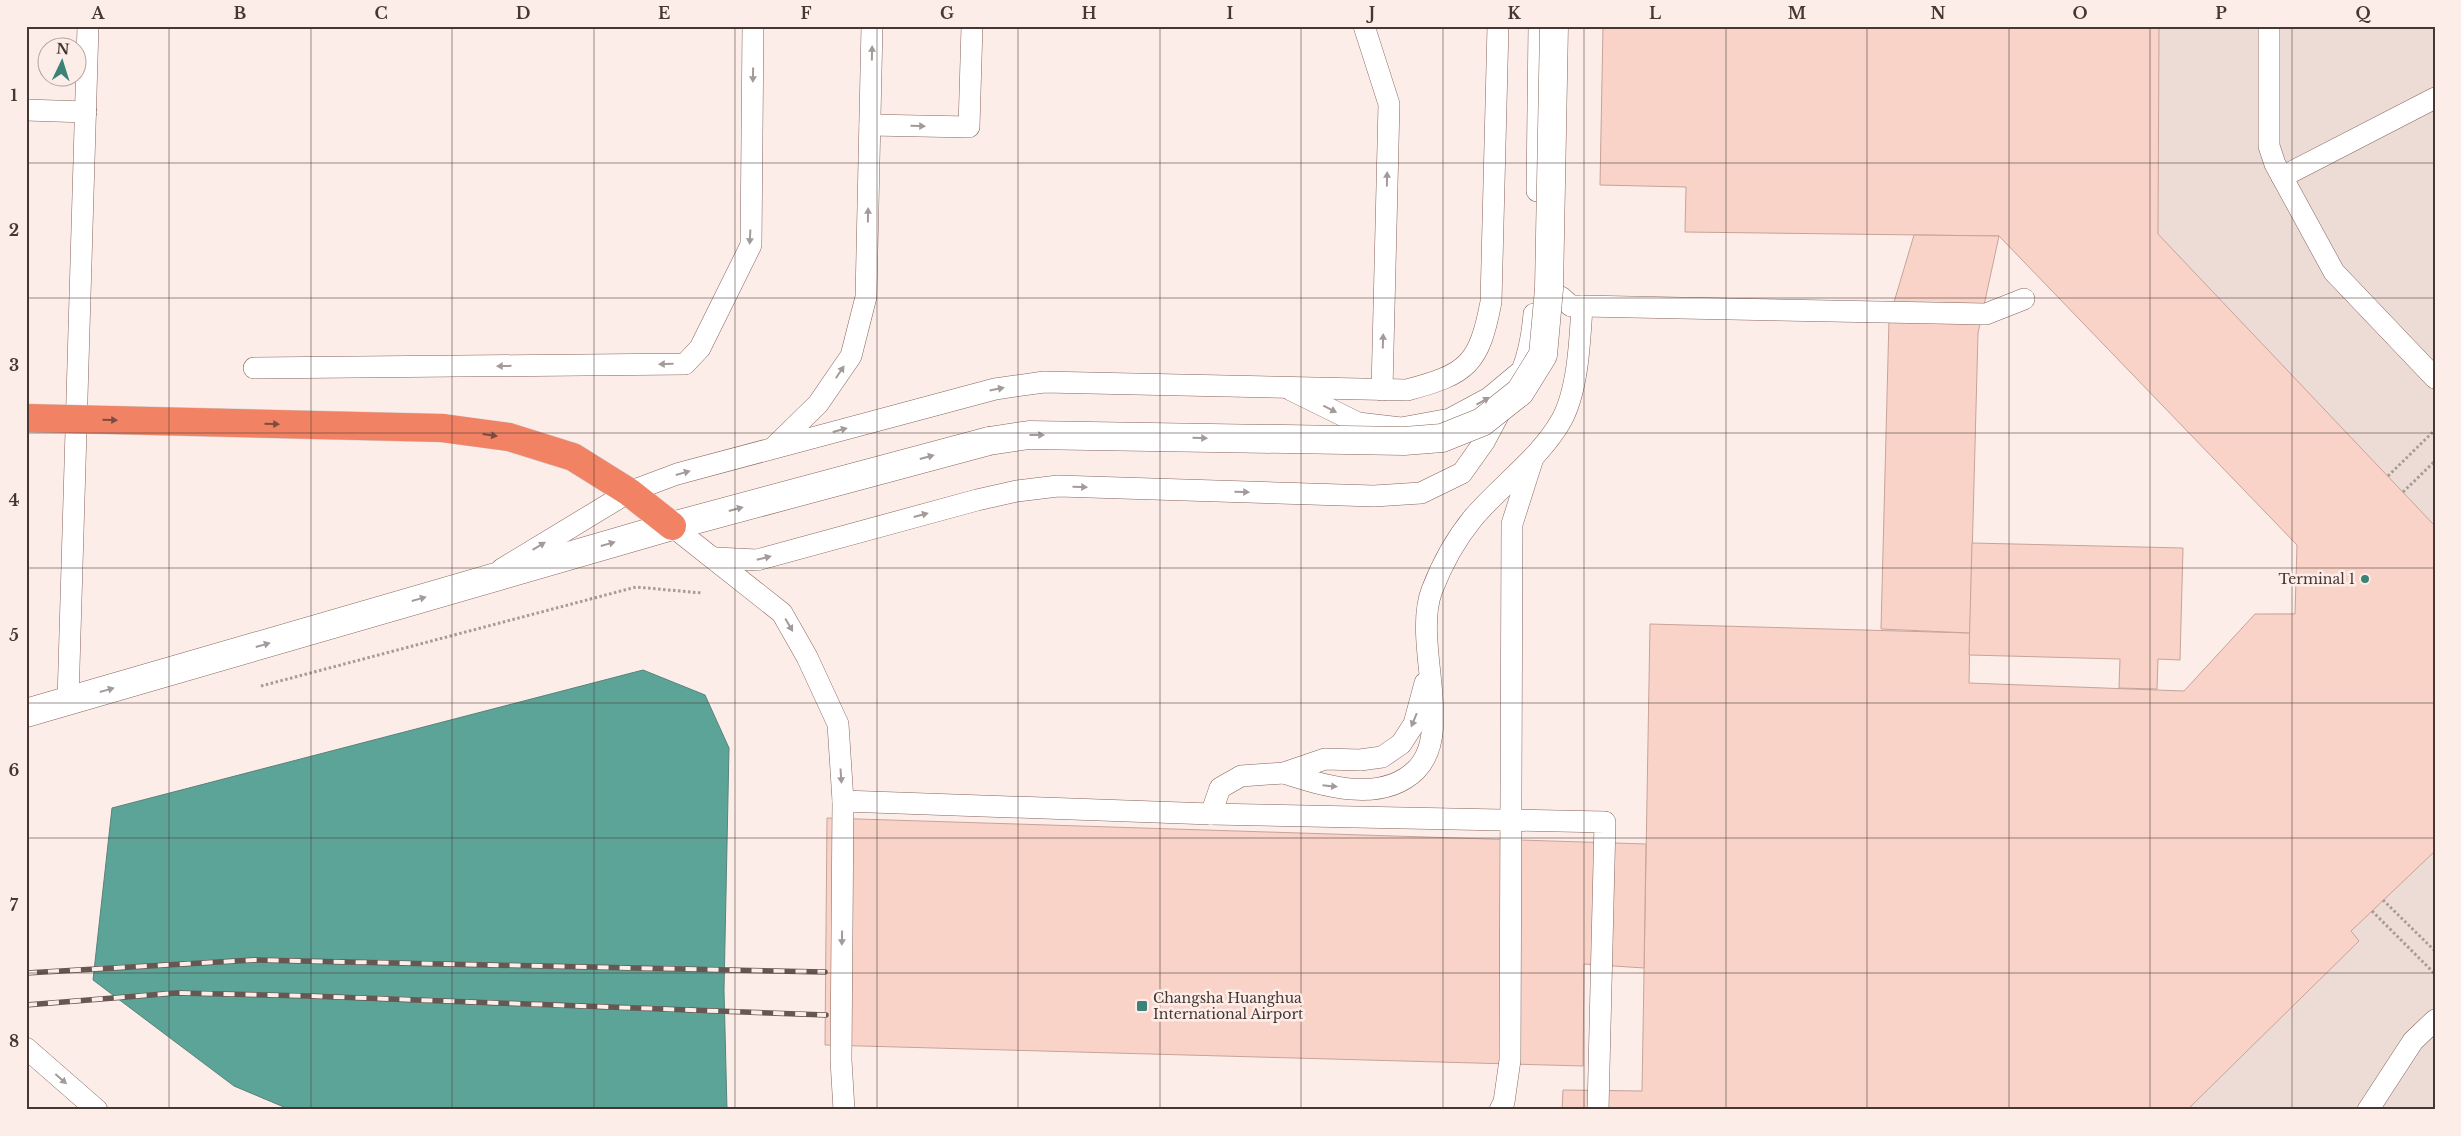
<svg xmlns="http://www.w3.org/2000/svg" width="2461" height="1136" viewBox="0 0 2461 1136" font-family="'Libre Baskerville',serif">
<rect width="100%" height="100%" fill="#fdede9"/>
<polygon fill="#eddcd6" points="1603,26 2435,26 2435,1110 1562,1110 1563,1090 1642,1091 1650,624 1970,633 1969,683 2184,691 2255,614 2295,613 2297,545 1999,236 1685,232 1686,187 1600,185"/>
<polygon fill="#5da498" stroke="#56837a" points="643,670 705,695 729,748 724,990 727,1110 291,1110 234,1086 93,980 112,808"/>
<g fill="#f9d3c8" stroke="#c7a399">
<polygon points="1603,26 2159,26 2158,234 2435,526 2435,851 2351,931 2359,941 2187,1110 1562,1110 1563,1090 1642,1091 1650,624 1970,633 1969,683 2184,691 2255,614 2295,614 2297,545 1999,236 1685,232 1686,187 1600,185"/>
<polygon points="1914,235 1999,236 1978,333 1970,633 1881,629 1889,319"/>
<polygon points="1972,543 2183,548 2180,660 2158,659 2157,689 2119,688 2120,659 1969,655"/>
<polygon points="827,818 1646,844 1644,968 1584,964 1583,1066 825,1045"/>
</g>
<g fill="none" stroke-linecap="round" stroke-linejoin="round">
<g stroke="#86655c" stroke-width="22">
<g id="lane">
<polyline points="1364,26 1389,104 1382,390"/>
<polyline points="2269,26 2269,146 2275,164 2334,272 2435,378"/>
<polyline points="26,110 86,112"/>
<polyline points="870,125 969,127 972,26"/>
<polyline points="2282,177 2435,98"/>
<polyline points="1537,191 1539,26"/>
<polyline points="1561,297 1571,306 1582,306 1986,314 2024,299"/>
<polyline points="254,368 685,364 700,348 751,245 753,26"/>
<path d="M 1517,381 C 1528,361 1532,337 1534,314"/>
<polyline points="1291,390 1358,423 1401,428 1450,419 1489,398 1525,368"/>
<polyline points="775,446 818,404 851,356 866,297 872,26"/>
<polyline points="672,526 782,613 807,657 838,724 843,801 841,1060 844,1110"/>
<polyline points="716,558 757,560 977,500 1017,491 1058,486 1374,496 1421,493 1462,473 1484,442 1501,410"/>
<path d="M 502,569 L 629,492 L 677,474 L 995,389 L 1044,382 L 1407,390 C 1468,374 1479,364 1491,302 L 1498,26"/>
<polyline points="68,701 88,26"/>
<path d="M 1284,773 C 1324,786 1381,804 1416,770 C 1455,731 1412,642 1432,590 C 1442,564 1455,540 1473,518 C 1501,485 1539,459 1561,421 C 1578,391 1580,340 1582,306"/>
<polyline points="843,801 1211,814 1605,822 1598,1110"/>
<polyline points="1211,814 1220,788 1241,776 1284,773 1325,759 1360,760 1382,757 1401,744 1414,724 1425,683"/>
<polyline points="26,1048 97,1110"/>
<polyline points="1500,1110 1504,1102 1510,1060 1512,524 1533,458"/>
<polyline points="2368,1110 2413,1041 2435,1020"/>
</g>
</g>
<g stroke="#86655c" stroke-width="29">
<polyline id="secondary" points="26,713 672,526 989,441"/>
</g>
<g stroke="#d3cfce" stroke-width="29">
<polyline id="highway" points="442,428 509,437 573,457 629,492 672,526"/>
</g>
<g stroke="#a99a96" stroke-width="3" stroke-dasharray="2.5 2.5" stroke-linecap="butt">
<polyline points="2388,476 2435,430"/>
<polyline points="2403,492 2435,461"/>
<polyline points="261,686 636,587 702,593"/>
<polyline points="2383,900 2435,951"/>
<polyline points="2372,911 2435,974"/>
</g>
<use href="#lane" stroke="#fff" stroke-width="21"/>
<use href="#secondary" stroke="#fff" stroke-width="28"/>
<use href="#highway" stroke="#f18264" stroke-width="28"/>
<g stroke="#675753" stroke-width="5.5">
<g id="rail">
<polyline points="26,973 254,960 825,972"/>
<polyline points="26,1005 176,993 309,996 826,1015"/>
</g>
</g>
<use href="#rail" stroke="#fdede9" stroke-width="4" stroke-dasharray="11" stroke-linecap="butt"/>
<g stroke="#86655c" stroke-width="29" stroke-linecap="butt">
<polyline id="secondary-bridge" points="989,441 1029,435 1404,441 1442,438 1482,422 1520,392 1543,355 1549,289 1554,26"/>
</g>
<g stroke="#d3cfce" stroke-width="29" stroke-linecap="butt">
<polyline id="highway-bridge" points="26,418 442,428"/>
</g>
<use href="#secondary-bridge" stroke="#fff" stroke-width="28"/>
<use href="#highway-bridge" stroke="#f18264" stroke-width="28"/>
</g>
<defs><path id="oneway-solid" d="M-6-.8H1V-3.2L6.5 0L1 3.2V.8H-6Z" transform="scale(1.25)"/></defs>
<g fill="#a29b99">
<use href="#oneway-solid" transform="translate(872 53) rotate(-89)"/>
<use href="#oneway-solid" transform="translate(753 75) rotate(91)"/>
<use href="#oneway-solid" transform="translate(918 126) rotate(1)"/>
<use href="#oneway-solid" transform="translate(1387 179) rotate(-89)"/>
<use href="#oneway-solid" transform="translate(868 215) rotate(-89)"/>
<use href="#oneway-solid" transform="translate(750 237) rotate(93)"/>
<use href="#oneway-solid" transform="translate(1383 341) rotate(-88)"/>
<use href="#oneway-solid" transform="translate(666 364) rotate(179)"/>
<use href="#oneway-solid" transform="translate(504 366) rotate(179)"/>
<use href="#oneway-solid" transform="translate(840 372) rotate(-56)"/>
<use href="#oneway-solid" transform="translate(997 389) rotate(-11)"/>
<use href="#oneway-solid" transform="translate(1483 401) rotate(-29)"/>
<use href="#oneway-solid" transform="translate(1330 409) rotate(27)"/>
<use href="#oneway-solid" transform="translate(840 430) rotate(-15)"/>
<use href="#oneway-solid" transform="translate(1037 435)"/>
<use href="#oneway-solid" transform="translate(1200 438) rotate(1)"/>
<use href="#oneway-solid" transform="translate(927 457) rotate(-15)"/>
<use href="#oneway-solid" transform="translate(683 473) rotate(-16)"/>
<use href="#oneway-solid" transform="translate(1080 487) rotate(2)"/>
<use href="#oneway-solid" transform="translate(1242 492) rotate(2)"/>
<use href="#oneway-solid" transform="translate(736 509) rotate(-15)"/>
<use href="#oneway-solid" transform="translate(921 515) rotate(-15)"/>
<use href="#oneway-solid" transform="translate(608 544) rotate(-16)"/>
<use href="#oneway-solid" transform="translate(539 546) rotate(-31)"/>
<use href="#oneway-solid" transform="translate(764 558) rotate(-14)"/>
<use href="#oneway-solid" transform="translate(419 599) rotate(-16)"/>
<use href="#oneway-solid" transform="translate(789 625) rotate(60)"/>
<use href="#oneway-solid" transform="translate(263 645) rotate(-16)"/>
<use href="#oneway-solid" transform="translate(107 690) rotate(-16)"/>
<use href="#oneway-solid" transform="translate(1414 720) rotate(112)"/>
<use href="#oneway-solid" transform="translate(841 776) rotate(86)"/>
<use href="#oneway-solid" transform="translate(1330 786) rotate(6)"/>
<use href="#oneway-solid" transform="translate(842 938) rotate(91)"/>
<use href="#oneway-solid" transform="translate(61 1079) rotate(41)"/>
</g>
<g fill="#794e42">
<use href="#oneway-solid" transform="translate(110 420) rotate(1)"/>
<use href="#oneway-solid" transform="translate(272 424) rotate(1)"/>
<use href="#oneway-solid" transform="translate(490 435) rotate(8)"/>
</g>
<path fill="none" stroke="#463733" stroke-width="1" stroke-opacity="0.55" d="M 169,26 L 169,1110M 311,26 L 311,1110M 452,26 L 452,1110M 594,26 L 594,1110M 735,26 L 735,1110M 877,26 L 877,1110M 1018,26 L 1018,1110M 1160,26 L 1160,1110M 1301,26 L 1301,1110M 1443,26 L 1443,1110M 1584,26 L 1584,1110M 1726,26 L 1726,1110M 1867,26 L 1867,1110M 2009,26 L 2009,1110M 2150,26 L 2150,1110M 2292,26 L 2292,1110M 26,163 L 2435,163M 26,298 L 2435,298M 26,433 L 2435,433M 26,568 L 2435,568M 26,703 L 2435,703M 26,838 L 2435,838M 26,973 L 2435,973"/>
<g fill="#3d8277" stroke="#fdede9" stroke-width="2">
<circle cx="2365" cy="579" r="5"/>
<rect x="1136" y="1000" width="12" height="12" rx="2.5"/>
</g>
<g text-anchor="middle" stroke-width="5" stroke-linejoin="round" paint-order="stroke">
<g font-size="14" fill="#463733" stroke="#fdede9" text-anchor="end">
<text x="2355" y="584">Terminal 1</text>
<text x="1153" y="1003" text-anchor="start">Changsha Huanghua<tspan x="1153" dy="16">International Airport</tspan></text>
</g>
</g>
<rect width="2461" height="1136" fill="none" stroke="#fdede9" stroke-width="55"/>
<g transform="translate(62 62) rotate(4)"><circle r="24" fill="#fdede9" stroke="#b4a4a0"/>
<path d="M0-4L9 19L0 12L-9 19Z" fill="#3d8277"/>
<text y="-8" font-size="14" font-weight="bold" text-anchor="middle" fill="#463733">N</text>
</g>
<rect x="28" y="28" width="2406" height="1080" fill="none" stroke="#463733" stroke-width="2"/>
<g font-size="16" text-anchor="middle" font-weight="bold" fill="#463733">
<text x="98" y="19">A</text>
<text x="240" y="19">B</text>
<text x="381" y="19">C</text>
<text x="523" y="19">D</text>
<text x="664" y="19">E</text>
<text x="806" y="19">F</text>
<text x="947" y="19">G</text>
<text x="1089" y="19">H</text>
<text x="1230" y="19">I</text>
<text x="1372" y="19">J</text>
<text x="1514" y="19">K</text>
<text x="1655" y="19">L</text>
<text x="1797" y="19">M</text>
<text x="1938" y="19">N</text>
<text x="2080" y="19">O</text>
<text x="2221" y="19">P</text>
<text x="2363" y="19">Q</text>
<text x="14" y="101">1</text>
<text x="14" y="236">2</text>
<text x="14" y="371">3</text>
<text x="14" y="506">4</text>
<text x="14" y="641">5</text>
<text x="14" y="776">6</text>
<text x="14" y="911">7</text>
<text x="14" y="1047">8</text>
</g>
</svg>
